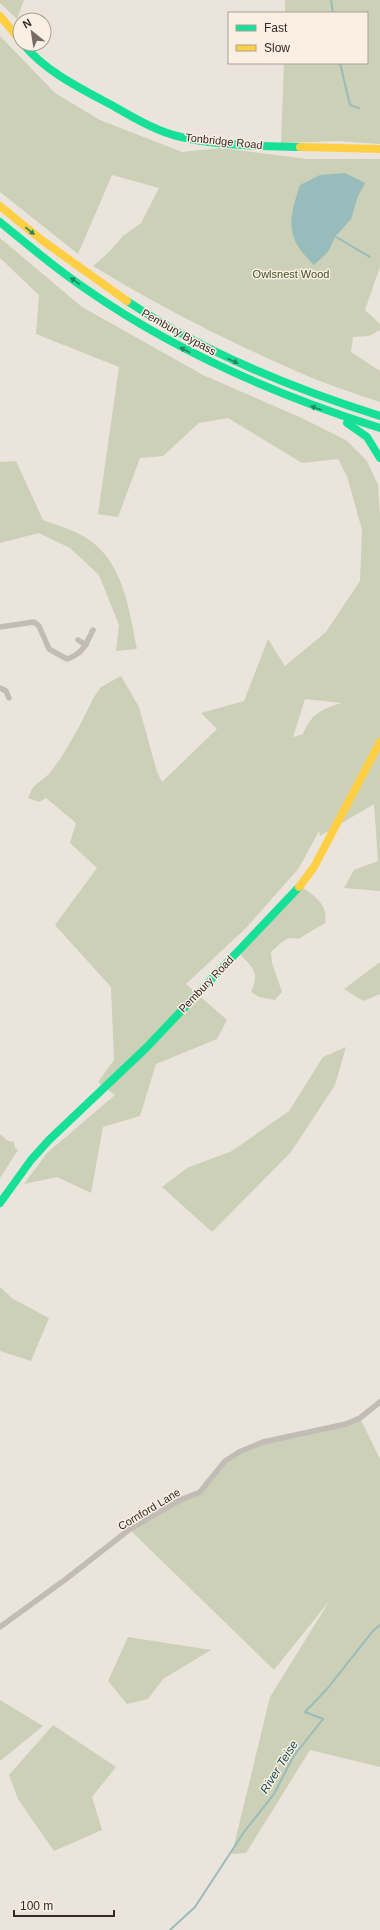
<svg xmlns="http://www.w3.org/2000/svg" width="380" height="1930" viewBox="0 0 380 1930" font-family="Arial,sans-serif">
<rect width="100%" height="100%" fill="#ebe4dc"/>
<g fill="#cbd0b6" fill-rule="evenodd">
<polygon points="0,0 24,0 17,19 0,3"/>
<polygon points="285,0 380,0 380,144 338,141 281,143 284,63 367,63 367,13 285,13"/>
<path d="M 0,36 L 55,93 L 100,120 L 182,152 L 222,148 L 307,159 L 380,159 L 380,267 L 365,310 L 380,324 L 380,330 L 369,336 L 353,337 L 351,352 L 380,371 L 380,402 C 354,393 328,385 303,374 C 231,343 160,307 93,266 L 109,252 L 123,236 L 141,223 L 159,188 L 112,175 L 78,254 L 0,192 Z"/>
<path d="M 0,238 L 82,307 L 203,375 L 304,419 L 346,440 L 367,461 L 378,485 L 380,516 L 380,891 L 344,888 L 354,870 L 378,861 L 374,804 L 320,836 L 319,831 L 299,868 L 246,928 L 186,984 L 227,1020 L 217,1039 L 156,1064 L 140,1116 L 103,1127 L 91,1193 L 57,1177 L 24,1184 L 47,1153 L 115,1095 L 98,1082 L 114,1060 L 111,987 L 55,925 L 97,868 L 70,843 L 76,823 L 46,798 L 39,802 L 28,798 L 33,787 L 49,774 L 61,758 L 79,727 L 94,697 L 101,687 L 121,676 L 139,707 L 157,772 L 162,782 L 217,729 L 201,713 L 244,701 L 268,639 L 285,666 L 326,632 L 360,581 L 362,530 L 347,476 L 338,459 L 302,463 L 228,418 L 199,423 L 163,456 L 140,458 L 118,517 L 98,514 L 119,367 L 36,334 L 39,295 L 0,258 ZM 305,699 L 341,703 C 321,710 312,713 303,734 L 293,737 Z"/>
<path d="M 16,461 L 43,520 C 56,525 71,529 83,536 C 123,558 129,609 137,649 L 116,651 L 119,625 L 99,575 L 70,548 L 39,533 L 0,543 L 0,462 Z"/>
<path d="M 300,886 C 314,895 329,905 325,923 L 298,939 C 286,935 280,944 271,952 L 272,963 L 282,992 L 275,1000 L 259,997 L 251,992 C 261,970 251,968 238,951 Z"/>
<polygon points="380,962 380,994 363,1001 344,989"/>
<polygon points="346,1047 335,1085 291,1152 212,1232 162,1187 187,1168 232,1151 289,1111 323,1057"/>
<polygon points="0,1134 8,1141 14,1142 15,1148 18,1150 0,1178"/>
<polygon points="0,1287 13,1299 49,1318 31,1361 0,1351"/>
<polygon points="360,1418 380,1459 380,1767 310,1750 246,1853 232,1854 270,1697 330,1600 274,1670 130,1530 180,1500 200,1492 225,1461 263,1442"/>
<polygon points="128,1637 211,1650 163,1679 148,1699 127,1704 108,1681"/>
<polygon points="0,1700 43,1726 0,1761"/>
<polygon points="53,1725 116,1767 92,1797 102,1830 54,1851 18,1799 9,1775"/>
</g>
<path fill="#98bcbc" d="M 345,173 L 365,183 L 358,196 L 351,219 L 335,237 L 328,252 L 314,265 C 285,237 288,221 300,185 L 320,175 Z"/>
<g fill="none" stroke-linecap="round" stroke-linejoin="round">
<g stroke="#98bcbc" stroke-width="2">
<polyline points="331,0 333,13"/>
<polyline points="340,63 350,105 359,108"/>
<polyline points="336,237 370,257"/>
<polyline points="170,1930 195,1907 244,1832 274,1794 293,1757 323,1719 305,1712 327,1689 372,1632 380,1625"/>
</g>
<g stroke="#c3bcb6" stroke-width="5.5">
<path d="M 0,627 L 34,622 L 39,626 L 49,649 L 67,659 C 83,654 86,644 93,630"/>
<polyline points="78,640 86,645"/>
<polyline points="0,688 6,691 9,698"/>
<polyline points="0,1627 66,1579 130,1529 180,1500 200,1492 225,1461 239,1452 263,1442 346,1424 360,1418 380,1402"/>
</g>
<g stroke="#16e098" stroke-width="8">
<path d="M 23,44 C 47,73 82,89 115,107 C 136,119 158,132 181,137 C 220,146 260,146 300,147"/>
<path d="M 0,222 C 28,245 56,269 86,289 C 176,352 276,395 380,428"/>
<path d="M 127,301 C 205,353 292,388 380,416"/>
<polyline points="347,423 367,437 380,458"/>
<polyline points="0,1203 31,1160 49,1140 146,1048 299,887"/>
</g>
<g stroke="#ffcf43" stroke-width="8">
<polyline points="0,16 20,40"/>
<polyline points="300,147 380,149"/>
<polyline points="0,206 43,241 127,301"/>
<polyline points="299,887 314,867 380,742"/>
</g>
</g>
<defs><path id="oneway-solid" d="M-6-.8H1V-3.2L6.5 0L1 3.2V.8H-6Z"/></defs>
<g fill="#25855e">
<use href="#oneway-solid" transform="translate(30 231) rotate(39)"/>
<use href="#oneway-solid" transform="translate(75 281) rotate(-144)"/>
<use href="#oneway-solid" transform="translate(185 350) rotate(-152)"/>
<use href="#oneway-solid" transform="translate(233 361) rotate(25)"/>
<use href="#oneway-solid" transform="translate(316 408) rotate(-160)"/>
</g>
<g text-anchor="middle" stroke-width="3" stroke-linejoin="round" paint-order="stroke">
<g font-size="11" fill="#342a25" stroke="#f9efe2">
<text transform="translate(224 141) rotate(6)" y="4">Tonbridge Road</text>
<text transform="translate(179 332) rotate(29)" y="4">Pembury Bypass</text>
<text transform="translate(206 984) rotate(-46)" y="4">Pembury Road</text>
<text transform="translate(149 1509) rotate(-31)" y="4">Cornford Lane</text>
</g>
<g font-size="11" fill="#425228" stroke="#f9efe2">
<text x="291" y="278">Owlsnest Wood</text>
</g>
<g font-size="12" font-style="italic" fill="#1a5056" stroke="#f9efe2">
<text transform="translate(279 1767) rotate(-58)" y="4">River Teise</text>
</g>
</g>
<rect x="228" y="12" width="140" height="52" fill="#f9efe2" stroke="#aaa096"/>
<rect x="236" y="25" width="20" height="6" fill="#16e098" stroke="#aaa096"/>
<text x="264" y="32" font-size="12" fill="#342a25">Fast</text>
<rect x="236" y="45" width="20" height="6" fill="#ffcf43" stroke="#aaa096"/>
<text x="264" y="52" font-size="12" fill="#342a25">Slow</text>
<g transform="translate(32 32) rotate(330)"><circle r="19" fill="#f9efe2" stroke="#aaa096"/>
<path d="M0-3L7 15L0 10L-7 15Z" fill="#746b65"/>
<text y="-6" font-size="11" font-weight="bold" text-anchor="middle" fill="#342a25">N</text>
</g>
<path d="M14 1910v6h100v-6" fill="none" stroke="#342a25" stroke-width="2"/>
<text x="20" y="1910" font-size="12" fill="#342a25" stroke="#f9efe2" stroke-width="3" paint-order="stroke">100 m</text>
</svg>
